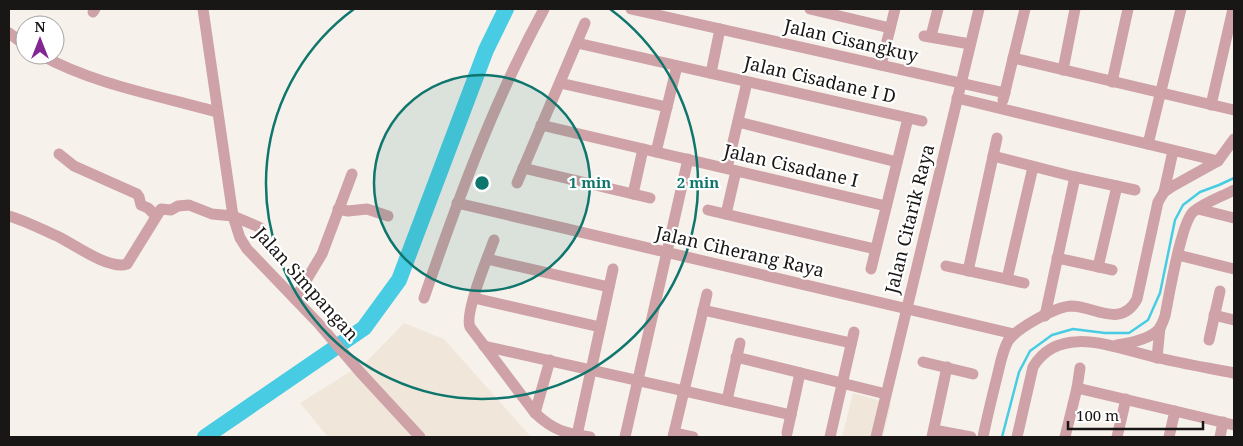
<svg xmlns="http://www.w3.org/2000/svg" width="1243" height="446" viewBox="0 0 1243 446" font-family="'Noto Serif',serif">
<rect width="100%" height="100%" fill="#f6f2eb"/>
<g fill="#f0e7da">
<polygon points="404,323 444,339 531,437 328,437 300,403 367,361"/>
<polygon points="853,393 891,404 883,437 842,437"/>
</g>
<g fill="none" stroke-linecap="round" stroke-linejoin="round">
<polyline stroke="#48cce3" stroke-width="2.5" points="1002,437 1019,372 1030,351 1052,335 1073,329 1105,333 1129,333 1148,320 1160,293 1175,220 1183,205 1200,192 1219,185 1234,178"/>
<polyline stroke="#48cce3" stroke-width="16" points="205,437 364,328 399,280 486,50 506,9"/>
<g stroke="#cea2a6" stroke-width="11">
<polyline points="203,9 233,216 240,238 247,249 318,323 360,372 420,437"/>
<polyline points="631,9 1005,93"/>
<polyline points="810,9 890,28"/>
<polyline points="93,12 95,9"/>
<polyline points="9,33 25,45"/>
<polyline points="924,36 970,44"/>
<polyline points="931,36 938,9"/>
<polyline points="577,43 922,121"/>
<path d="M 41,55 C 93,84 160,96 217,112"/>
<polyline points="1013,58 1234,110"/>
<polyline points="881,65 895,9"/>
<polyline points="1063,70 1075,9"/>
<polyline points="711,73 720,29"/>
<polyline points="1112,82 1128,9"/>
<polyline points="560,83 667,107"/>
<polyline points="957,98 1218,161"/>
<polyline points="1003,100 1025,9"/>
<polyline points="1211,105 1233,9"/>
<polyline points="738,122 897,162"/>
<polyline points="541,125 886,206"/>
<polyline points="1148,144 1181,9"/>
<polyline points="656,152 677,66"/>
<polyline points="59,154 74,166 137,194 139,197 141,205 148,208 156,216"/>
<polyline points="993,156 1075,177 1135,190"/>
<polyline points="523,168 650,198"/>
<polyline points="727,168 747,82"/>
<polyline points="517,183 585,23"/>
<polyline points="1164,192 1173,151"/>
<polyline points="633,194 643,149"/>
<polyline points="457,203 1014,334"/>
<polyline points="338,209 348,211 367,209 388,216"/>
<polyline points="1198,209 1234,218"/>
<polyline points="708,210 875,249"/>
<polyline points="726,214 736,171"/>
<path d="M 9,216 C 26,221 43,230 59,237 C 75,245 109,270 127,264 L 161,209 L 171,210 L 178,206 L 189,205 L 212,214 L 233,216 L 261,228"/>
<path d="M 494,240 C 488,256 464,314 470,327 L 535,413 C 554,431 565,433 590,437"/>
<polyline points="1178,255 1234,269"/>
<polyline points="1057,258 1112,270"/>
<polyline points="487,259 609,287"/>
<polyline points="946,266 1024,283"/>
<polyline points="1098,267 1117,186"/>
<polyline points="871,269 908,118"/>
<polyline points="968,271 997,138"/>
<polyline points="1007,279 1033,167"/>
<path d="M 424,298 C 458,199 494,101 544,9"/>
<polyline points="474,298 600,327"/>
<polyline points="295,299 322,254 352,174"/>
<polyline points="703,310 851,343"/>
<polyline points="1214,315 1234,320"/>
<polyline points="1045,316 1075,177"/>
<polyline points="1209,340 1220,291"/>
<path d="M 1117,345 C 1131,343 1151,339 1160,328 C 1162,324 1164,319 1165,316 C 1169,296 1181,223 1193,212 C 1205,202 1221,197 1234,190"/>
<polyline points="484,346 791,415"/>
<polyline points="736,357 882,393"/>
<polyline points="1157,358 1160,327"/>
<polyline points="923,362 973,374"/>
<polyline points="1077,388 1234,425"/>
<polyline points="727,400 740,343"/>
<polyline points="535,413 550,360"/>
<polyline points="934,430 971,437"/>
<polyline points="674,433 693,437"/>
<polyline points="787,433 800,373"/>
<polyline points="577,435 613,269"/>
<polyline points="625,437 688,159"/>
<polyline points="673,437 707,294"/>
<polyline points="830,437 854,332"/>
<polyline points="876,437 979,9"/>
<polyline points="932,437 947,367"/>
<path d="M 983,437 C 987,417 992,397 997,377 C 1000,365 1002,352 1008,341 C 1017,328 1055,307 1071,306 C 1094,306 1121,329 1137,299 L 1158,202 L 1164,192 L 1173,186 L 1218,161 L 1234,139"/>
<path d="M 1017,437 L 1033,367 C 1060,321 1120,350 1159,358 C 1184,364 1209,368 1234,373"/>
<polyline points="1065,437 1077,388 1080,368"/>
<polyline points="1117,437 1126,399"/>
<polyline points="1169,437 1175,411"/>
<polyline points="1220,437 1223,422"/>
</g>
</g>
<circle cx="482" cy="183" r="108" fill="#0f766e" fill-opacity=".12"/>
<g fill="none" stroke="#0f766e" stroke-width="2.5">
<circle cx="482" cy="183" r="108"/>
<path d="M610 9A216 216 0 1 1 354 9"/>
</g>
<g text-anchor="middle" stroke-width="4.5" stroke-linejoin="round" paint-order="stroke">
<g font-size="18" fill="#191715" stroke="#fff">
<text transform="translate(851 41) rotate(13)" y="6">Jalan Cisangkuy</text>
<text transform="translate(820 80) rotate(13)" y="6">Jalan Cisadane I D</text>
<text transform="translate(791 166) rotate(13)" y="6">Jalan Cisadane I</text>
<text transform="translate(910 219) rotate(-76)" y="6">Jalan Citarik Raya</text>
<text transform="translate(740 252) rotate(13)" y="6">Jalan Ciherang Raya</text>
<text transform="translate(306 284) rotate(48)" y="6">Jalan Simpangan</text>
</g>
</g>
<circle cx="482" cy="183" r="8" fill="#0f766e" stroke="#fff" stroke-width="2.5"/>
<g font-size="15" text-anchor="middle" font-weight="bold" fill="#0f766e" stroke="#fff" stroke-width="4.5" stroke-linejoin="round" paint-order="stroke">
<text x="590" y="188">1 min</text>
<text x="698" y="188">2 min</text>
</g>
<rect width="1243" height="446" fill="none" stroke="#191715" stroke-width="20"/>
<g transform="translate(40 40)"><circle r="24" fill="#ffffff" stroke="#a3a2a1"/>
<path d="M0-4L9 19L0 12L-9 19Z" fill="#822693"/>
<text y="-8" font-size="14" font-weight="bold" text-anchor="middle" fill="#191715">N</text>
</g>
<path d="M1068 421v8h135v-8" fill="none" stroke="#191715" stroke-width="2.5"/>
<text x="1076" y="421" font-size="15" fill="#191715" stroke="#ffffff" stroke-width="4" paint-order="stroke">100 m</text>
</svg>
